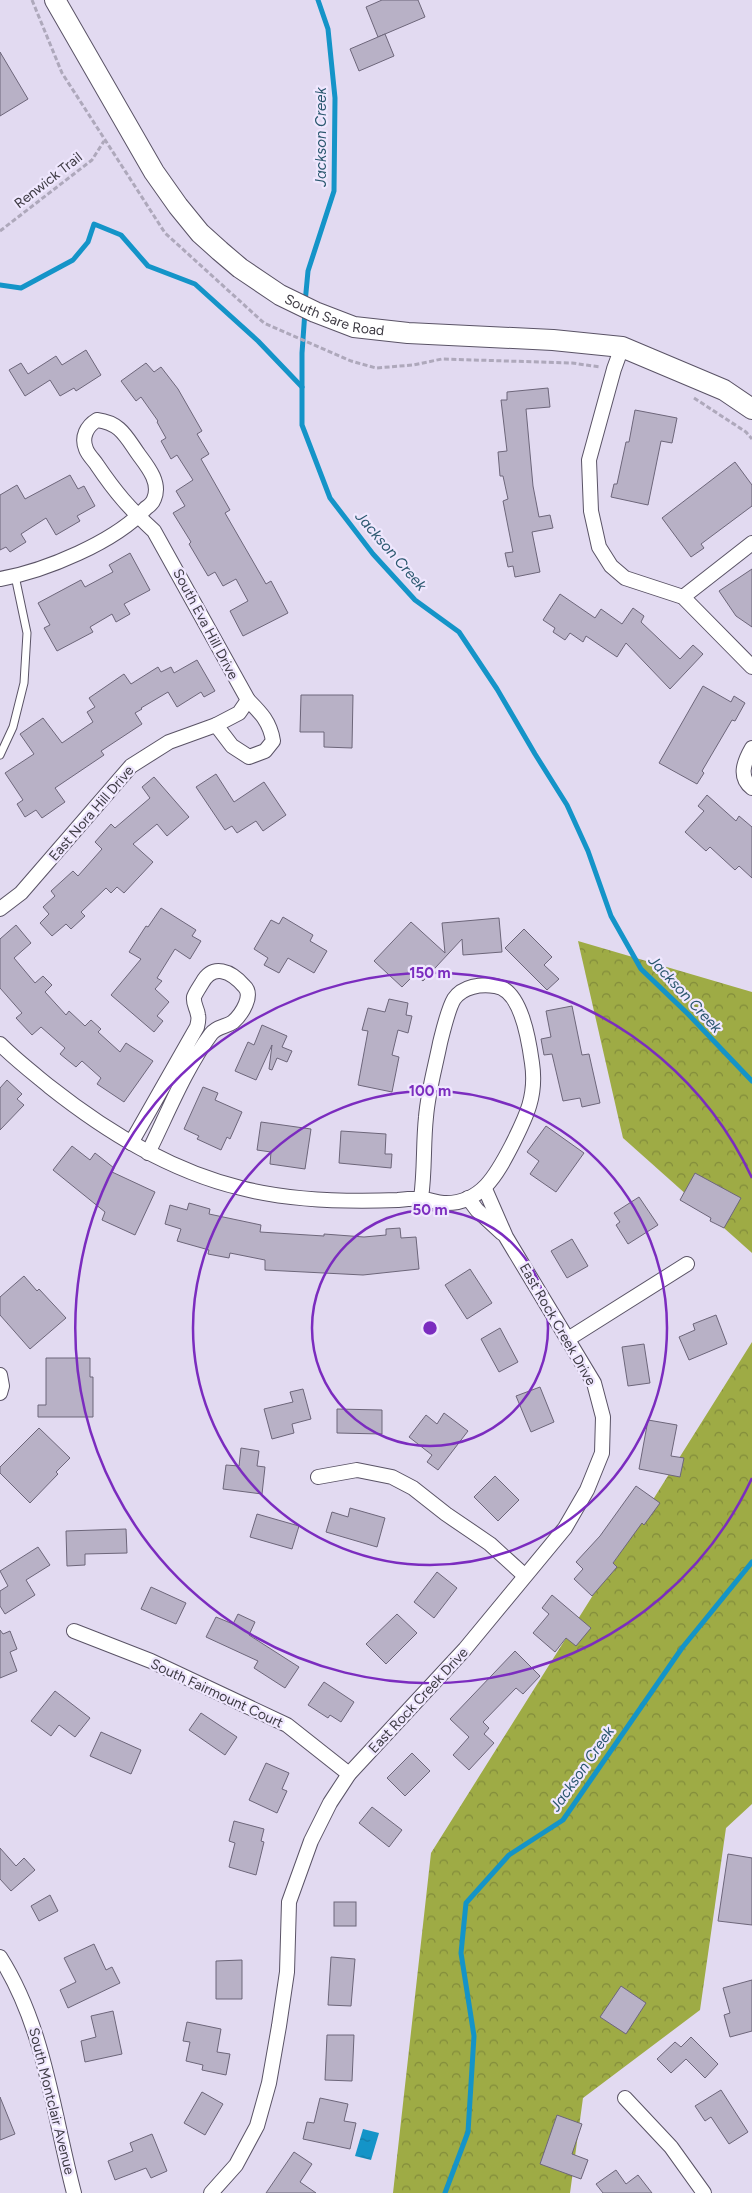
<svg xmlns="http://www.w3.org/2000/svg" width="752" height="2193" viewBox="0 0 752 2193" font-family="Figtree,sans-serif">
<defs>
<pattern id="forest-crowns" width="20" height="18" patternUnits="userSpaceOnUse" patternTransform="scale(1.25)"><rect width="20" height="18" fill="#9eab45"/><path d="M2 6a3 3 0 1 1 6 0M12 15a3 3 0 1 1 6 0" fill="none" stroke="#828c3b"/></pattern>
<pattern id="water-ripples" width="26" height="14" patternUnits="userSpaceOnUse" patternTransform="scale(1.25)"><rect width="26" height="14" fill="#1494c8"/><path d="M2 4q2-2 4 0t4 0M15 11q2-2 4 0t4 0" fill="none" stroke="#147aa4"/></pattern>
</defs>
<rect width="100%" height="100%" fill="#e2daf1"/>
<g fill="url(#forest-crowns)">
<polygon points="578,941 752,992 752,1253 623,1138"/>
<polygon points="752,1342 752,1804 726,1828 700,2010 583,2098 570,2193 393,2193 431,1853"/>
</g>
<polygon fill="url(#water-ripples)" points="363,2129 379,2133 371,2160 355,2156"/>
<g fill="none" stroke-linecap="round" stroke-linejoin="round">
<g stroke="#1494c8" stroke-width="5">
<polyline points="0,285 21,288 73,260 88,242 94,224 121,235 148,266 195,284 258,341 302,387"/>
<polyline points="305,303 308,271 334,191 335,98 328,29 318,0"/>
<polyline points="305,311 302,353 302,425 330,498 373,554 415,600 459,632 497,689 535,754 567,805 588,851 611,916 641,969 688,1014 752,1081"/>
<polyline points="445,2193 468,2132 474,2036 461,1953 466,1903 509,1855 563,1820 682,1648 752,1562"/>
</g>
</g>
<g fill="#b8b1c6" stroke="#6d667a">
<polygon points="382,0 418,0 425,17 378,37 366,7"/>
<polygon points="385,34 394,56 359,71 350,49"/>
<polygon points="0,52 28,99 0,116"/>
<polygon points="86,350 101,375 76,391 74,388 60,396 50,380 25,396 9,370 21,363 28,374 56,356 62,365"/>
<polygon points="146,363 154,372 161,367 178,389 202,431 197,434 209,454 201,459 230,510 225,513 266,584 271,581 288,613 243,636 230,611 248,601 236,579 223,586 215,572 208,576 189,544 191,542 173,513 185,506 176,491 193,480 177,455 171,459 161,441 166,438 157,422 158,421 141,397 136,401 121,381"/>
<polygon points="548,388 550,407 526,409 533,486 539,517 550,515 553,528 532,532 540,572 515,577 513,566 508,567 505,553 513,552 503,501 508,499 503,476 500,476 498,452 507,451 501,400 507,400 507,392"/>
<polygon points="635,410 677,418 672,443 661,441 648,505 611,497 614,484 617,484 626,442 629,442"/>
<polygon points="735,462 752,485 752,506 701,544 704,548 691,557 662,518"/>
<polygon points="70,475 78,489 84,486 95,506 77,516 80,521 56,535 46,518 21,534 26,542 10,552 6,547 0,550 0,495 17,485 25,499"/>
<polygon points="130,553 150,590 124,604 130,614 116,622 112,614 90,627 93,632 57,651 44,628 50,625 38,603 81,580 85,587 113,572 109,565"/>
<polygon points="752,569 752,627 736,616 719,591"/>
<polygon points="560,594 595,618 601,609 622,624 633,608 644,616 641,622 680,659 693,645 703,654 670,689 626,643 617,657 586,636 583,642 570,633 565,640 553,632 555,628 543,620"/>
<polygon points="197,660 215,691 204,697 201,692 177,707 168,692 141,708 142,709 135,713 142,724 101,751 104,755 55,788 65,802 42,818 36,810 25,817 17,804 23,800 5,773 34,754 20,734 43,718 62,743 93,722 87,712 95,707 89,698 124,674 131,684 158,667 161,672 171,667 174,673"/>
<polygon points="703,686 731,702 734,696 745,703 735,721 732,720 702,771 704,773 697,784 659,763"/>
<polygon points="301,695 353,695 352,748 324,747 324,732 300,732"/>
<polygon points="216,774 234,802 264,782 286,815 263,831 256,821 237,833 232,826 225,830 196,787"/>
<polygon points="154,777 189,817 167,836 157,824 133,844 153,862 124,893 117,887 111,893 106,888 81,912 85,916 71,929 66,924 52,936 40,923 49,914 43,907 55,896 51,891 73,871 78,876 102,849 95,842 111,824 115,828 150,798 142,787"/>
<polygon points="707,795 736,821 739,816 752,827 752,878 739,866 735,870 710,847 706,851 685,832 704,811 698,806"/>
<polygon points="161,908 196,930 192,936 201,941 190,959 175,949 157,978 162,981 155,989 169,1002 157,1016 163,1021 154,1032 111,995 141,959 129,952 146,926 148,927"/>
<polygon points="283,917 313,935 310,941 327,951 314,973 288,958 279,973 264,965 268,958 254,949 271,920 279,924"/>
<polygon points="499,918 502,952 463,955 462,939 423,981 415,974 402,987 374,961 411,922 445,953 442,923"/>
<polygon points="16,925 31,943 14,958 35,983 43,976 52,985 45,992 66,1015 69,1011 85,1026 91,1020 101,1029 98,1032 120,1052 126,1043 153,1061 124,1102 97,1084 101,1078 82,1061 76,1067 60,1054 65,1048 41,1027 32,1035 16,1018 22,1013 0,988 0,939"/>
<polygon points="524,929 552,957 544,965 559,979 547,990 505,948"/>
<polygon points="389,999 408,1003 406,1015 412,1016 408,1033 398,1030 392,1055 399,1057 392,1092 358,1085 368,1031 362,1030 368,1008 385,1012"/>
<polygon points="572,1006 582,1055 589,1054 600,1103 582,1107 580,1098 563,1101 552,1054 544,1055 541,1039 551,1037 546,1011"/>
<polygon points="262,1025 287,1036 282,1047 292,1051 287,1062 277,1058 272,1070 269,1069 272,1045 256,1080 235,1071 248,1042 254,1045"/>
<polygon points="7,1080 22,1094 17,1099 24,1105 0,1130 0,1088"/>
<polygon points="203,1087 218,1093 215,1100 242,1112 230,1139 227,1137 221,1150 197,1139 199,1136 184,1129"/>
<polygon points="261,1122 311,1129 305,1169 270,1164 271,1152 257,1150"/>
<polygon points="546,1126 584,1153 556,1192 530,1174 539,1161 527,1152"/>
<polygon points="341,1131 386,1134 385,1154 392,1154 391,1168 339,1163"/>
<polygon points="72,1146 90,1160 95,1153 114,1168 112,1172 155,1192 135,1235 102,1220 105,1212 53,1170"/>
<polygon points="695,1173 741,1198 724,1228 710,1221 711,1218 680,1200"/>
<polygon points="639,1197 658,1225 628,1244 616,1225 620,1222 614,1213"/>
<polygon points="189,1203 210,1209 209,1214 261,1225 260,1232 324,1236 324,1234 364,1237 386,1235 386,1229 400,1228 401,1238 416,1237 419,1269 363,1275 265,1270 265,1260 230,1253 229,1258 208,1254 209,1250 177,1241 181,1229 165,1224 170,1205 187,1210"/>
<polygon points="572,1239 588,1266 567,1278 551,1251"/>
<polygon points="470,1269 492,1303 467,1319 445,1285"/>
<polygon points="24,1276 37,1291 39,1289 66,1318 30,1349 0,1315 0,1297"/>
<polygon points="716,1315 727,1344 689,1360 679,1337 695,1330 693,1324"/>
<polygon points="500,1328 518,1362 499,1372 481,1339"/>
<polygon points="644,1344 650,1383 628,1386 622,1347"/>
<polygon points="46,1358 90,1358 90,1377 93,1377 93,1417 38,1417 38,1405 46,1405"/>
<polygon points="540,1387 554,1422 531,1432 516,1396"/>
<polygon points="303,1389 311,1419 292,1424 294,1433 272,1439 264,1409 293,1402 290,1392"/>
<polygon points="337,1409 382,1410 382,1434 337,1433"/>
<polygon points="444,1413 468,1431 438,1470 427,1462 432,1455 409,1437 426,1415 437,1424"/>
<polygon points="648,1420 677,1425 671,1456 684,1458 680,1477 639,1469"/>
<polygon points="39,1428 70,1458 56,1472 58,1474 30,1503 0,1473 0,1467"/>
<polygon points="241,1448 259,1451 257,1466 265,1467 262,1494 223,1489 226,1465 239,1466"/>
<polygon points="495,1476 519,1500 498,1521 474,1497"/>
<polygon points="636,1486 660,1503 644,1525 642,1523 613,1563 617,1567 592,1596 574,1579 583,1569 576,1562 600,1536"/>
<polygon points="350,1508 385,1518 377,1547 326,1532 332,1512 348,1517"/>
<polygon points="257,1514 299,1526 292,1549 250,1537"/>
<polygon points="126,1529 127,1553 85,1554 85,1565 67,1566 66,1531"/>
<polygon points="38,1547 50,1565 26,1580 35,1595 5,1614 0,1606 0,1591 8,1586 0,1571"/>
<polygon points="437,1572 457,1588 434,1618 414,1602"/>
<polygon points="151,1587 186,1603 176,1624 141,1609"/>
<polygon points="552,1595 591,1628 576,1646 566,1638 555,1652 533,1633 549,1614 542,1608"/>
<polygon points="238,1614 255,1622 249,1635 299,1667 285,1688 254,1668 258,1661 206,1637 216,1617 233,1624"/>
<polygon points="397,1614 417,1633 386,1664 366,1644"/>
<polygon points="0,1630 3,1634 10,1631 17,1649 10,1652 17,1671 0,1678"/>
<polygon points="515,1651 540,1676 523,1694 516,1688 483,1722 489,1728 484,1734 494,1743 469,1770 453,1755 469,1737 450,1719"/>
<polygon points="324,1682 354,1702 341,1722 330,1715 328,1718 308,1705"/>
<polygon points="55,1691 90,1718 75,1737 59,1725 51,1736 31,1721"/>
<polygon points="201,1713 237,1737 225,1755 189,1730"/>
<polygon points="101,1732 141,1750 131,1774 90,1756"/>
<polygon points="412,1753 430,1771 405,1796 387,1778"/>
<polygon points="266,1763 289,1773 282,1789 287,1791 277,1813 249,1800"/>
<polygon points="372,1807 402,1830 389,1847 359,1823"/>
<polygon points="234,1821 264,1829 261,1841 264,1842 256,1875 229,1867 235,1843 229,1841"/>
<polygon points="0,1848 16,1866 24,1858 35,1870 11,1891 0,1879"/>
<polygon points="728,1854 752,1858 752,1925 718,1921"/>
<polygon points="50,1895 58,1911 39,1921 31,1906"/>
<rect x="334" y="1902" width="22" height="24"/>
<polygon points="94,1944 106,1970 112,1967 120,1983 68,2008 60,1990 76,1982 64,1958"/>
<polygon points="331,1957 355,1959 351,2006 328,2005"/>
<polygon points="242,1960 242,1999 216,1999 216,1961"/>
<polygon points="752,1980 752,2031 730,2037 724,2015 730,2013 723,1988"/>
<polygon points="621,1986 646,2003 626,2034 600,2017"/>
<polygon points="113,2011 122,2054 85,2062 81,2041 96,2037 91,2016"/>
<polygon points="187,2022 221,2029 217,2052 230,2054 226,2075 202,2070 203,2065 186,2061 190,2042 183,2041"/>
<polygon points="327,2035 354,2035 352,2081 325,2080"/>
<polygon points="691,2037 718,2064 705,2078 686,2059 671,2073 657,2059 675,2042 681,2047"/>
<polygon points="721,2090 748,2132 729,2144 711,2117 705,2121 695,2106"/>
<polygon points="202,2092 223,2104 205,2135 184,2123"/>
<polygon points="0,2097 15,2134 0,2140"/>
<polygon points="320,2098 348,2104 344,2121 356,2123 350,2149 303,2139 307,2122 314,2123"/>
<polygon points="557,2115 582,2124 572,2154 588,2160 581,2179 540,2164"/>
<polygon points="152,2134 167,2171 151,2178 146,2168 115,2180 108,2161 133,2151 130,2143"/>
<polygon points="294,2152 312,2164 300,2182 316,2193 266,2193"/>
<polygon points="616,2170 626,2184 638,2175 652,2193 603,2193 596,2184"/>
</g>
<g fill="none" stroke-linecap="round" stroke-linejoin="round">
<g stroke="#5a5366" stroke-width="9">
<polyline id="lane" points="0,755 13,727 24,683 27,633 15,576"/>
</g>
<g stroke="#5a5366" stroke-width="16">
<g id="street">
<polyline points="622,347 614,369 589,460 591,511 599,547 611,566 625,578 683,597 752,667"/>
<path d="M 0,579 C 45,571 115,542 146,508 C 149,506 153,502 154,499 C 161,483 148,467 139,455 C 126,437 121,423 97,420 C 87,426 81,437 86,449 C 88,455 94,460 97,465 C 116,493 129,508 154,531 L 248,700 L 239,713 L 216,725"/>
<polyline points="683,597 752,543"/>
<path d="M 752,748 C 744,762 738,777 752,788"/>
<path d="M 0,909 L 21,893 L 131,766 L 169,742 L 216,725 L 232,746 L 249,757 L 265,751 L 273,741 C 270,722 261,713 248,700"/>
<path d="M 0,1044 C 16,1060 33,1073 50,1087 C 107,1132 170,1171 241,1188 C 291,1201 347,1202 398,1200 C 406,1199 415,1198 423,1199 C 430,1200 436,1202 443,1203 C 481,1205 497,1174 512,1145 C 526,1117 537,1096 532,1063 C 529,1041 521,989 495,986 C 481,984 463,986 454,999 C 448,1009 443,1031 440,1043 C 435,1068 428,1092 426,1117 C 423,1145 425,1171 421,1198"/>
<path d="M 131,1143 L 197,1027 C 198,1023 199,1018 198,1015 C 197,1008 193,1004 194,997 C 196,992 199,988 202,983 C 213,963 231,971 244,986 C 254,995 242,1014 233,1022 C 226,1027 217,1026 211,1034 C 185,1069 167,1115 148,1153"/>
<polyline points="468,1198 477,1210 502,1233"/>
<polyline points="568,1339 687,1264"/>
<polyline points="0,1375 2,1386 0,1393"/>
<polyline points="318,1477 357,1470 392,1477 413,1488 446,1514 490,1544 524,1575"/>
<polyline points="74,1631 151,1661 287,1725 349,1774"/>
<path d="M 0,1957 C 45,2028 53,2113 74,2193"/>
<polyline points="625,2098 671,2147 704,2193"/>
<polyline points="211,2193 236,2165 257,2126 269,2083 279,2026 287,1972 289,1902 311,1841 330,1803 349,1774 465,1649 565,1528 587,1490 602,1453 603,1417 594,1383 506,1237 485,1189"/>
</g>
</g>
<g stroke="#5a5366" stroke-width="22">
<g id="secondary">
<path id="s1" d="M 55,0 L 154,172 L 178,206 L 200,233 L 220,251 L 240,268 L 280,295 L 315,312 L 354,327 L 408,333 L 553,340 L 622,347 L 724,390 L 752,409"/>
</g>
</g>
<g stroke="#aea8bb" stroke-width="3" stroke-dasharray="5 2.5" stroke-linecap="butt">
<polyline points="32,0 62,73 165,233 264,323 351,361 376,368 413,365 442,359 572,363 600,367"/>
<polyline points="0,231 92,160 104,141"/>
<polyline points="694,398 746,432 752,439"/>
</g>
<use href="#lane" stroke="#fff" stroke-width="7"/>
<use href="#street" stroke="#fff" stroke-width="14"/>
<use href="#secondary" stroke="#fff" stroke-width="20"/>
</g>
<g fill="none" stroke="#7b2cbf" stroke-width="2.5">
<circle cx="430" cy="1328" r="118"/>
<circle cx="430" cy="1328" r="237"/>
<path d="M752 1478A355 355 0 1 1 752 1178"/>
</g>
<g text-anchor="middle" stroke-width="4.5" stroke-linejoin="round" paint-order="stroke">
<g font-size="14" fill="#3e3b44" stroke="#efe7fe">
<text transform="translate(48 180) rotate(-38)" y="5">Renwick Trail</text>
<text dy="5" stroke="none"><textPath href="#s1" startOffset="435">South Sare Road</textPath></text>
<text transform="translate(206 624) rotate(62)" y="5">South Eva Hill Drive</text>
<text transform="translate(91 813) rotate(-49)" y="5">East Nora Hill Drive</text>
<text transform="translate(558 1324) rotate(60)" y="5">East Rock Creek Drive</text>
<text transform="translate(217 1693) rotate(25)" y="5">South Fairmount Court</text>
<text transform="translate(418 1700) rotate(-47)" y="5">East Rock Creek Drive</text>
<text transform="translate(52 2101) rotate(76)" y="5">South Montclair Avenue</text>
</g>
<g font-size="15" font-style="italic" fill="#2a576e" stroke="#efe7fe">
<text transform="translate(321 137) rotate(-90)" y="5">Jackson Creek</text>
<text transform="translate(391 551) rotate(49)" y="5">Jackson Creek</text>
<text transform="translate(685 994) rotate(47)" y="5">Jackson Creek</text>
<text transform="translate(582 1769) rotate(-55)" y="5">Jackson Creek</text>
</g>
</g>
<circle cx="430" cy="1328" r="8" fill="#7b2cbf" stroke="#efe7fe" stroke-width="2.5"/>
<g font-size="15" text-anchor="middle" font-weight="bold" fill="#7b2cbf" stroke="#efe7fe" stroke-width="4.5" stroke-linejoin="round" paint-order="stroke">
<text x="430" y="978">150 m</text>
<text x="430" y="1096">100 m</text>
<text x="430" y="1215">50 m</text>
</g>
</svg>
